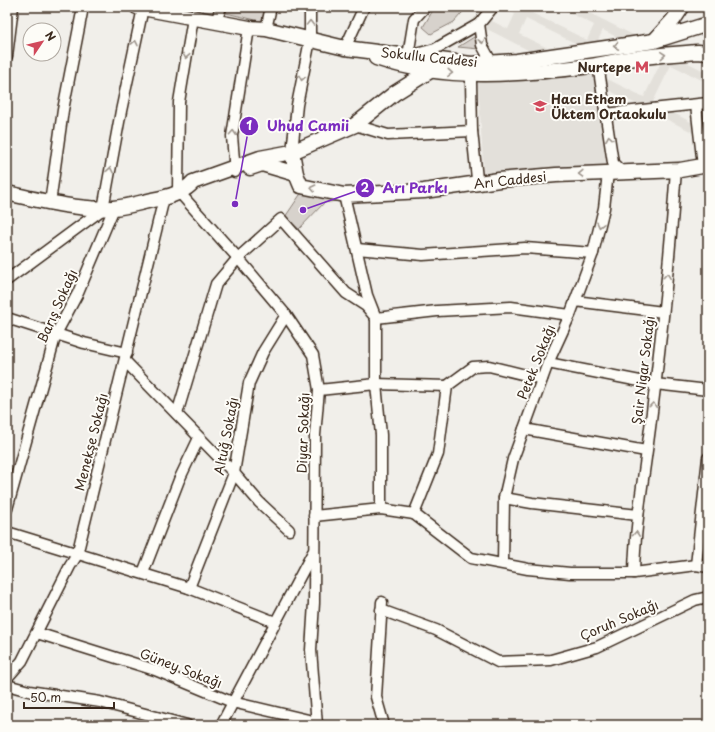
<svg xmlns="http://www.w3.org/2000/svg" width="715" height="732" viewBox="0 0 715 732" font-family="'Playpen Sans',sans-serif">
<rect width="100%" height="100%" fill="#f1efea"/>
<filter id="ink" filterUnits="userSpaceOnUse"><feTurbulence type="fractalNoise" baseFrequency=".025" numOctaves="2"/><feDisplacementMap in="SourceGraphic" scale="8" xChannelSelector="R" yChannelSelector="G"/><feConvolveMatrix kernelMatrix="1 2 1 2 8 2 1 2 1" color-interpolation-filters="sRGB"/></filter>
<g filter="url(#ink)">
<path fill="#e3e0da" fill-rule="evenodd" d="M 501,7 L 532,7 L 530,12 L 587,40 L 594,25 L 558,7 L 578,7 L 708,73 L 708,83 L 671,65 L 653,102 L 704,129 L 708,121 L 708,140 L 598,85 L 607,168 L 484,178 L 478,82 L 573,73 L 481,26 L 486,18 L 508,29 L 515,14 ZM 526,19 L 583,47 L 576,62 L 519,34 ZM 603,30 L 662,60 L 644,97 L 597,74 L 596,71 L 584,68 Z"/>
<g fill="#d7d2cc" stroke="#897e75">
<polygon points="228,7 268,7 264,22 226,13"/>
<polygon points="435,7 467,7 454,22 431,34 423,27"/>
<polygon points="474,37 479,49 458,47"/>
<polygon points="304,189 336,201 324,203 299,229 285,217"/>
</g>
<g fill="none" stroke-linecap="round" stroke-linejoin="round">
<g stroke="#3b2a1e" stroke-width="13">
<g id="street">
<polyline points="425,7 414,19 408,56 435,49 479,24"/>
<polyline points="493,7 479,24 482,45 494,67"/>
<polyline points="193,18 179,102 178,191 238,258 286,315 313,355 319,390 315,435 314,603 311,650 317,725"/>
<polyline points="216,22 221,7"/>
<polyline points="266,29 271,7"/>
<polyline points="345,48 364,7"/>
<polyline points="7,56 13,7"/>
<polyline points="598,64 613,163 622,172"/>
<polyline points="471,81 472,131 477,179"/>
<polyline points="696,105 703,166"/>
<polyline points="605,114 708,103"/>
<polyline points="355,125 388,135 472,131"/>
<polyline points="292,152 297,105 310,40 310,7"/>
<polyline points="235,172 232,136 249,28"/>
<polyline points="344,195 367,295 376,318 376,384 381,435 381,509"/>
<polyline points="50,203 63,110 83,7"/>
<polyline points="357,249 423,255 525,248 593,253"/>
<polyline points="7,280 103,209 121,111 143,8"/>
<polyline points="575,301 663,312"/>
<polyline points="7,318 84,343 127,353"/>
<polyline points="125,361 234,473 259,502 289,530"/>
<polyline points="548,363 655,384 708,390"/>
<polyline points="447,386 473,367 489,366 542,379"/>
<polyline points="319,390 376,384 447,386"/>
<polyline points="177,414 216,284 238,258 281,219 346,293 366,306 376,318 437,311 511,307 570,315"/>
<polyline points="524,429 646,451"/>
<polyline points="504,498 532,503 638,515"/>
<polyline points="7,509 56,334 78,293 114,208"/>
<polyline points="414,514 471,558 528,569 570,573 634,573 696,565 708,567"/>
<polyline points="414,514 438,454 447,386"/>
<polyline points="314,516 381,509 414,514"/>
<polyline points="7,532 189,588 275,622"/>
<polyline points="503,563 504,498 513,459 548,363 570,315 593,253 604,208 608,173"/>
<polyline points="696,565 708,458"/>
<polyline points="143,573 179,480 199,438"/>
<path d="M 634,573 C 635,524 644,476 650,428 C 661,342 670,257 676,170"/>
<polyline points="189,588 234,473 249,383 263,352 286,315"/>
<polyline points="382,602 376,697 384,725"/>
<polyline points="381,610 436,630 498,662 551,660 597,647 695,600 708,597"/>
<polyline points="37,633 155,670 232,702 317,722"/>
<polyline points="7,678 22,661 70,566 77,555 164,198"/>
<polyline points="7,685 29,691 100,702 187,725"/>
<polyline points="221,725 313,552"/>
</g>
</g>
<g stroke="#3b2a1e" stroke-width="17">
<g id="secondary">
<polyline points="137,7 249,28 266,29 345,48 471,64 517,61 654,41 708,24"/>
<polyline points="656,39 674,19 682,7"/>
<path d="M 376,58 C 445,81 518,75 590,66 C 605,64 619,60 635,58 C 656,55 677,54 698,52 L 708,53"/>
<polyline points="292,152 296,174 301,186 344,195 424,191 499,180 556,175 680,170 708,165"/>
<polyline points="250,168 262,164 296,174"/>
<path d="M 7,193 C 38,200 82,211 113,208 C 126,207 139,203 152,200 C 164,198 184,193 193,182 L 260,158 L 292,152 L 355,125 L 395,93 L 430,71"/>
</g>
</g>
<use href="#street" stroke="#fdfcf7" stroke-width="10"/>
<use href="#secondary" stroke="#fdfcf7" stroke-width="14"/>
</g>
<defs><path id="oneway-chevron" d="M-2-3.5L2.5 0L-2 3.5" fill="none" stroke-width="1.6" stroke-linecap="round" stroke-linejoin="round"/></defs>
<g stroke="#9c938a">
<use href="#oneway-chevron" transform="translate(310 23) rotate(-89)"/>
<use href="#oneway-chevron" transform="translate(482 41) rotate(77)"/>
<use href="#oneway-chevron" transform="translate(135 43) rotate(-78)"/>
<use href="#oneway-chevron" transform="translate(616 46) rotate(172)"/>
<use href="#oneway-chevron" transform="translate(663 55) rotate(-5)"/>
<use href="#oneway-chevron" transform="translate(186 56) rotate(100)"/>
<use href="#oneway-chevron" transform="translate(450 73) rotate(4)"/>
<use href="#oneway-chevron" transform="translate(302 78) rotate(101)"/>
<use href="#oneway-chevron" transform="translate(233 133) rotate(-86)"/>
<use href="#oneway-chevron" transform="translate(609 138) rotate(-99)"/>
<use href="#oneway-chevron" transform="translate(110 170) rotate(-80)"/>
<use href="#oneway-chevron" transform="translate(581 174) rotate(178)"/>
<use href="#oneway-chevron" transform="translate(313 188) rotate(-168)"/>
<use href="#oneway-chevron" transform="translate(600 225) rotate(103)"/>
<use href="#oneway-chevron" transform="translate(667 276) rotate(-84)"/>
<use href="#oneway-chevron" transform="translate(653 405) rotate(-84)"/>
<use href="#oneway-chevron" transform="translate(636 534) rotate(-86)"/>
</g>
</g>
<defs>
<g id="metro-bare" transform="scale(1.08)"><path d="M-5.5 5V-5H-3L0 0L3-5H5.5V5H3V-.5L0 4L-3-.5V5Z" fill="#d1495b" stroke="#fdfcf7" stroke-width="2.5" paint-order="stroke"/></g>
<g id="school-bare" transform="scale(1.08)"><path d="M0-5L7-2L0 1L-7-2ZM-4 1L0 2.5L4 1V4Q0 6-4 4Z" fill="#d1495b" stroke="#fdfcf7" stroke-width="2.5" paint-order="stroke"/></g>
</defs>
<g fill-rule="evenodd">
<use href="#metro-bare" x="642" y="67"/>
<use href="#school-bare" x="540" y="106"/>
</g>
<g text-anchor="middle" stroke-width="4" stroke-linejoin="round" paint-order="stroke">
<g font-size="13" fill="#3b2a1e" stroke="#fdfcf7">
<text transform="translate(429 57) rotate(6)" y="5">Sokullu Caddesi</text>
<text transform="translate(510 180) rotate(-6)" y="5">Arı Caddesi</text>
<text transform="translate(57 306) rotate(-66)" y="5">Barış Sokağı</text>
<text transform="translate(536 362) rotate(-68)" y="5">Petek Sokağı</text>
<text transform="translate(643 370) rotate(-83)" y="5">Şair Nigar Sokağı</text>
<text transform="translate(303 433) rotate(-88)" y="5">Diyar Sokağı</text>
<text transform="translate(226 436) rotate(-79)" y="5">Altuğ Sokağı</text>
<text transform="translate(91 442) rotate(-76)" y="5">Menekşe Sokağı</text>
<text transform="translate(619 620) rotate(-23)" y="5">Çoruh Sokağı</text>
<text transform="translate(181 668) rotate(21)" y="5">Güney Sokağı</text>
</g>
<g font-size="13" font-weight="bold" fill="#3b2a1e" stroke="#fdfcf7" text-anchor="end">
<text x="631" y="72">Nurtepe</text>
<text x="551" y="104" text-anchor="start">Hacı Ethem<tspan x="551" dy="15">Üktem Ortaokulu</tspan></text>
</g>
</g>
<path fill="none" stroke="#7b2cbf" stroke-width="1.5" d="M235 204L249 126M303 210L365 188"/>
<g fill="#7b2cbf" stroke="#fdfcf7" stroke-width="1.5">
<circle cx="235" cy="204" r="4"/>
<circle cx="303" cy="210" r="4"/>
<circle cx="249" cy="126" r="10"/>
<circle cx="365" cy="188" r="10"/>
</g>
<g font-size="12" text-anchor="middle" font-weight="bold" fill="#fff">
<text x="249" y="130">1</text>
<text x="365" y="192">2</text>
</g>
<g font-size="14" text-anchor="middle" font-weight="bold" fill="#7b2cbf" stroke="#fdfcf7" stroke-width="4" stroke-linejoin="round" paint-order="stroke">
<text x="308" y="131">Uhud Camii</text>
<text x="415" y="193">Arı Parkı</text>
</g>
<rect width="715" height="732" fill="none" stroke="#fdfcf7" stroke-width="24"/>
<rect x="12" y="12" width="691" height="708" fill="none" stroke="#3b2a1e" stroke-width="1.5" filter="url(#ink)"/>
<g transform="translate(42 42) rotate(55)"><circle r="19" fill="#fdfcf7" stroke="#afa8a0"/>
<path d="M0-3L7 15L0 10L-7 15Z" fill="#d1495b"/>
<text y="-6" font-size="11" font-weight="bold" text-anchor="middle" fill="#3b2a1e">N</text>
</g>
<path d="M24 702v6h90v-6" fill="none" stroke="#3b2a1e" stroke-width="2"/>
<text x="30" y="702" font-size="12" fill="#3b2a1e" stroke="#fdfcf7" stroke-width="3" paint-order="stroke">50 m</text>
</svg>
